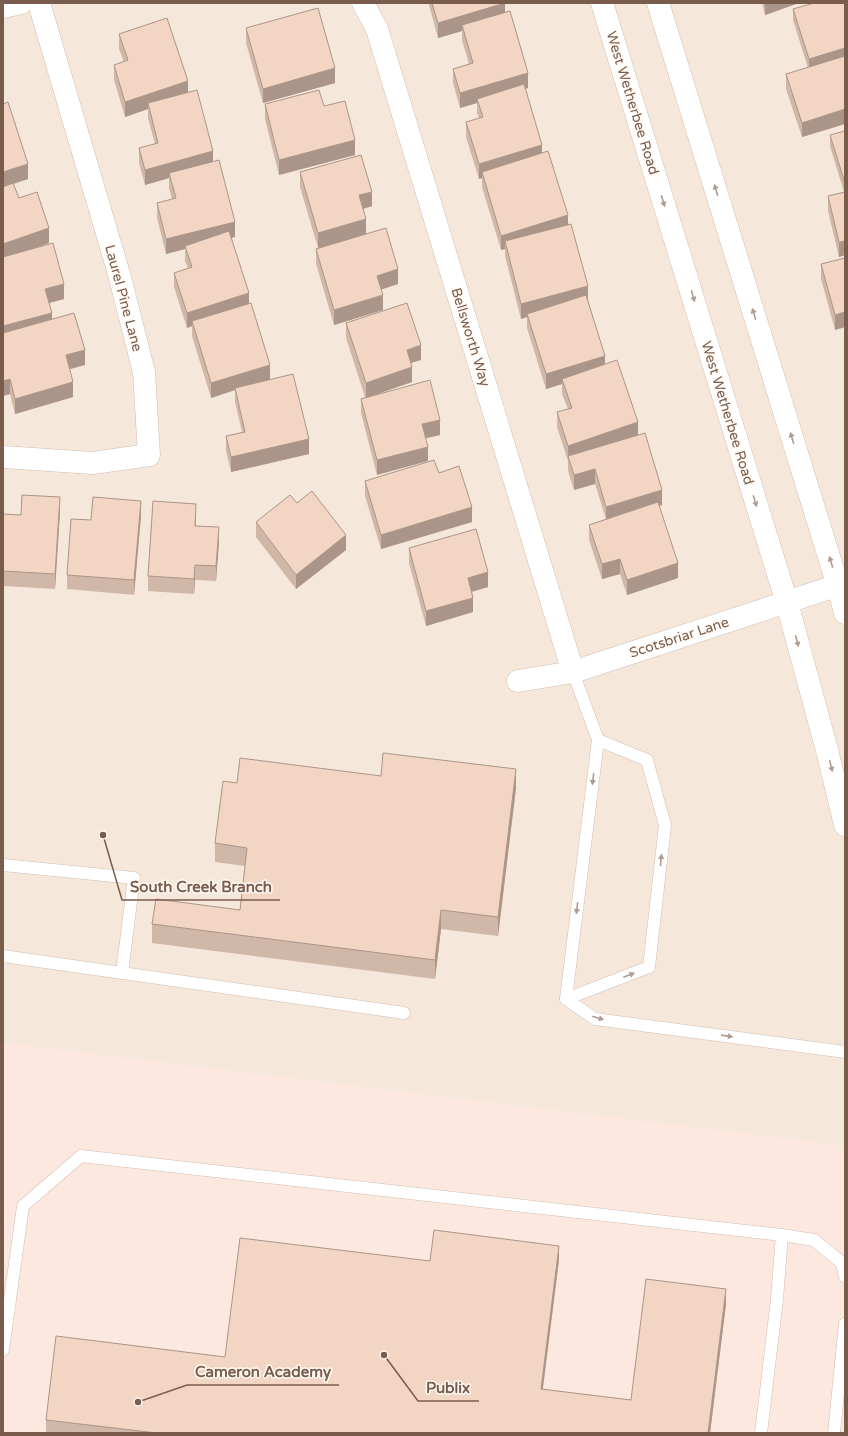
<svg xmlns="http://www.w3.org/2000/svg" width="848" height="1436" viewBox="0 0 848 1436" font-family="'Varela Round',sans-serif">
<rect width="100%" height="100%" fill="#fdf6ec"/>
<rect fill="#f5e8da" x="3" y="3" width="842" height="1430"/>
<polygon fill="#fde8e0" points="3,1043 845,1146 845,1433 3,1433"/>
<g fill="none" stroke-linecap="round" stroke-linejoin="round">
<g stroke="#d1beb0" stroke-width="13">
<g id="lane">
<polyline points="573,672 598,740 566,999 595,1019 845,1052"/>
<polyline points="3,865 134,878 122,973"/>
<polyline points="3,956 404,1013"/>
<polyline points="566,999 649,967 665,825 647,760 598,740"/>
<polyline points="782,1235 814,1240 842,1263 845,1277"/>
<polyline points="3,1350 23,1206 81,1156 782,1235 777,1299 761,1433"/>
<polyline points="834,1433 845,1324"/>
</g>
</g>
<g stroke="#d1beb0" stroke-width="23">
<g id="street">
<polyline points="363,3 377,29 573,672"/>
<polyline points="3,7 21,3"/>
<polyline points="3,457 93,463 149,455 144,372 119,274 39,3"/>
<polyline points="518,681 573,672 845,583"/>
</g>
</g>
<g stroke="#d6c0b0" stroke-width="23">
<g id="secondary">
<polyline points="602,3 787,603 828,754 845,825"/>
<polyline points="658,3 838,586 845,613"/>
</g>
</g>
<use href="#lane" stroke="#fff" stroke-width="12"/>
<use href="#street" stroke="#fff" stroke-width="22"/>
<use href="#secondary" stroke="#fff" stroke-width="22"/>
</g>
<g fill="#d1b7a8">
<polygon points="429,3 505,3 505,12 528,88 525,89 542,153 568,225 605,364 638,435 662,505 659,506 678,578 627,595 620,574 602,579 589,540 589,525 606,519 595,484 574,490 568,471 568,461 557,427 557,412 568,409 562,394 562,384 546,389 527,328 527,317 521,319 505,256 505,249 501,250 482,187 482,178 479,179 466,137 466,122 479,118 477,113 477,103 460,108 453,83 453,69 469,64 462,40 462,31 438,38 429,5"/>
<polygon points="762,3 799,3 765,15"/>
<polygon points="845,6 845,124 802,137 786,89 786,74 808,68 793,20 793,9"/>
<polygon points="246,28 335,83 263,103 246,43"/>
<polygon points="119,34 188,92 213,161 235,237 231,238 270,379 309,454 231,472 226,451 226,436 242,432 235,402 235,390 211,398 192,336 192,326 187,328 174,287 174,273 188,268 185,261 185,249 166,254 157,218 157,203 172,199 169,188 169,178 145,185 139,163 139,148 155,144 148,118 148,109 125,117 114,80 114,65 124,62 119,49"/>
<polygon points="3,104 28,179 14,184 19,198 49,243 30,249 64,299 49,303 52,320 85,365 70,369 73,397 15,414 10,394 3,396"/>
<polygon points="265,104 324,106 355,155 279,175 265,119"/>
<polygon points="845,131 845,255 839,257 828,211 828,196 844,192 830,146 830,135"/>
<polygon points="300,172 372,206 363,209 366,234 398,284 381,289 383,310 334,325 316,264 316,249 357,237 318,248 300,187"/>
<polygon points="845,258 845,327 835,330 821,279 821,264"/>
<polygon points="346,323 421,360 411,363 412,382 370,396 440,435 426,438 377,475 361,413 361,399 365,397 346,338"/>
<polygon points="439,473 472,522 381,549 365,496 365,481"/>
<polygon points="297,503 346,550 296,589 256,537 256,522"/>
<polygon points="60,512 55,589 3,586 3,520 21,515"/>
<polygon points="141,516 134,595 67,589 67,575"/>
<polygon points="196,519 196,526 219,542 216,581 195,580 194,594 148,591 148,576"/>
<polygon points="409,548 488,587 472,591 473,612 426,626 409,563"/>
<polygon points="381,776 516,788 498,936 441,929 435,979 152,943 152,924 240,910 245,866 215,862 215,843 237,783"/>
<polygon points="559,1260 542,1389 631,1400 726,1304 710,1433 46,1433 46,1420 225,1357 430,1261"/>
</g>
<g fill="#aa9588">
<polygon points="505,3 505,18 462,25 462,31 438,38 438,23"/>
<polygon points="765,3 799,3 765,15"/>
<polygon points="845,48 845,58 809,69 809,59"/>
<polygon points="335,68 335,83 263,103 263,89"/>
<polygon points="528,73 528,88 478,102 477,99 477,103 460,108 460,93"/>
<polygon points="188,81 188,96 148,103 148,109 125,117 125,102"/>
<polygon points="845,109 845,124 802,137 802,123"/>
<polygon points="355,140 355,155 279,175 279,160"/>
<polygon points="542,145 542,159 482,172 482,178 479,179 479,164"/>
<polygon points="213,151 213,166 169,173 169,178 145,185 145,170"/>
<polygon points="28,164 28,179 3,187 3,172"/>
<polygon points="372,192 372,206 359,210 359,195"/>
<polygon points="568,215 568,230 505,241 505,249 501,250 501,236"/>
<polygon points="366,219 366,234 318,248 318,233"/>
<polygon points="235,222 235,237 186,249 185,246 185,249 166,254 166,239"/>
<polygon points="49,228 49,243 3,259 3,244"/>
<polygon points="845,241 845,255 839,257 839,242"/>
<polygon points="398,269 398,284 377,291 377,276"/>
<polygon points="64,284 64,299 45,304 45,289"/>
<polygon points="588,286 588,301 527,314 527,317 521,319 521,304"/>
<polygon points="249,293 249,308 192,321 192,326 187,328 187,313"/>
<polygon points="383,295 383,310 334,325 334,310"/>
<polygon points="845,312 845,327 835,330 835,315"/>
<polygon points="52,313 52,328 3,341 3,326"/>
<polygon points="421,345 421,360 407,364 407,350"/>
<polygon points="85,350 85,365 66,370 66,355"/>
<polygon points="605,356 605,371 562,379 562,384 546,389 546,374"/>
<polygon points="270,365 270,380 235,388 235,390 211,398 211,383"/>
<polygon points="412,367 412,382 366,398 366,383"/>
<polygon points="10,379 10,394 3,396 3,381"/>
<polygon points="73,382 73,397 15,414 15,399"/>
<polygon points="440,420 440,435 422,439 422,424"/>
<polygon points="638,422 638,437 568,456 568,461 568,446"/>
<polygon points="309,439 309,454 231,472 231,457"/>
<polygon points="428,447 428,461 377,475 377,460"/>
<polygon points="595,469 595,484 574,490 574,475"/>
<polygon points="662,490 662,505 606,522 606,507"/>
<polygon points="60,497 60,512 55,589 55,574"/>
<polygon points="141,501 141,516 134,595 134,580"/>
<polygon points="196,504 196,519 195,540 195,526"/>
<polygon points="472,507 472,522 381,549 381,535"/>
<polygon points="219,527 219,542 216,581 216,566"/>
<polygon points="346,535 346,550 296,589 296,575"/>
<polygon points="620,559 620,574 602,579 602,564"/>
<polygon points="678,563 678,578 627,595 627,580"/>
<polygon points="195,565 195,580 194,594 194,579"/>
<polygon points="488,572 488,587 468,593 468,578"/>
<polygon points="473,598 473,612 426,626 426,611"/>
<polygon points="516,769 516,788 498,936 498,917"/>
<polygon points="441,910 441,929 435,979 435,960"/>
<polygon points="559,1246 559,1260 541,1404 541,1389"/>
<polygon points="726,1289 726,1304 710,1433 708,1433"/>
</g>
<g fill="#f3d5c3" stroke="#aa9588">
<polygon points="432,3 505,3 438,23"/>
<polygon points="814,3 844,3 845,6 845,48 809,59 793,9"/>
<polygon points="318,8 335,68 263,89 246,28"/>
<polygon points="510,11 528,73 460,93 453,69 473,63 462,25"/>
<polygon points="167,18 188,81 125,102 114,65 128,60 119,34"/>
<polygon points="845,56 845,109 802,123 786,74"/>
<polygon points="524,84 542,145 479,164 466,122 483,117 477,99"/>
<polygon points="197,90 213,151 145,170 139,148 158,143 148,103"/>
<polygon points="319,90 324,106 345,101 355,140 279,160 265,104"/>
<polygon points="8,102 28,164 3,172 3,104"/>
<polygon points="845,131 845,183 830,135"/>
<polygon points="548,151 568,215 501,236 482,172"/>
<polygon points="361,155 372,192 359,195 366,219 318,233 300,172"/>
<polygon points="219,160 235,222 166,239 157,203 176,198 169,173"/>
<polygon points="13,183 19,198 37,192 49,228 3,244 3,187"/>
<polygon points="845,192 845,241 839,242 828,196"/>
<polygon points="571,224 588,286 521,304 505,241"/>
<polygon points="386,228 398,269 377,276 383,295 334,310 316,249"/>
<polygon points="229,231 249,293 187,313 174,273 192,267 185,246"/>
<polygon points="53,243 64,284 45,289 52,313 3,326 3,257"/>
<polygon points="845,258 845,312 835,315 821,264"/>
<polygon points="586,295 605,356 546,374 527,314"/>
<polygon points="251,303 270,365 211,383 192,321"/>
<polygon points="407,303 421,345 407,350 412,367 366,383 346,323"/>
<polygon points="74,313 85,350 66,355 73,382 15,399 10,379 3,381 3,333"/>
<polygon points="617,360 638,422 568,446 557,412 572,408 562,379"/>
<polygon points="293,374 309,439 231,457 226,436 245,432 235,388"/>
<polygon points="430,380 440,420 422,424 428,447 377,460 361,399"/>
<polygon points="645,433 662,490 606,507 595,469 574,475 568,456"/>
<polygon points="434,460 439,473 459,466 472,507 381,535 365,481"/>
<polygon points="312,491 346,535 296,575 256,522 290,495 297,503"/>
<polygon points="22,495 60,497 55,574 3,571 3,514 21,515"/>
<polygon points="93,497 141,501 134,580 67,575 71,519 91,520"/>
<polygon points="153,501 196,504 195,526 219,527 216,566 195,565 194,579 148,576"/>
<polygon points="658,502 678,563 627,580 620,559 602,564 589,525"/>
<polygon points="476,529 488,572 468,578 473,598 426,611 409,548"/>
<polygon points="383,753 516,769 498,917 441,910 435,960 152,924 156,899 240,910 247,848 215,843 223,781 237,783 240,758 381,776"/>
<polygon points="434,1230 559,1246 541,1389 631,1400 646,1279 726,1289 708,1433 157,1433 46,1420 56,1336 225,1357 240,1238 430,1261"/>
</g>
<defs><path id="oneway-solid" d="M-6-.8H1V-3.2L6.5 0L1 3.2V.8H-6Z"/></defs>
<g fill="#af9d94">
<use href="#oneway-solid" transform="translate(716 190) rotate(-107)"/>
<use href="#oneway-solid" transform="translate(663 201) rotate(73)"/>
<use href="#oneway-solid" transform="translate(693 296) rotate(73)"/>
<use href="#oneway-solid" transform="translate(754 314) rotate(-107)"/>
<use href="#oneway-solid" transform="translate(792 438) rotate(-107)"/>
<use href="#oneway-solid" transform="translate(755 501) rotate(73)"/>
<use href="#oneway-solid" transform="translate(831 562) rotate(-107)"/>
<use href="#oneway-solid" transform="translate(797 641) rotate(75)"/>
<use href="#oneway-solid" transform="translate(831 766) rotate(76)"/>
<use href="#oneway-solid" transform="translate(593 779) rotate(97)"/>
<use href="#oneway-solid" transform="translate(661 860) rotate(-84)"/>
<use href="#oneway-solid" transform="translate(577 908) rotate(97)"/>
<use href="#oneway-solid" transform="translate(629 975) rotate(-21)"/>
<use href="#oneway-solid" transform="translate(598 1018) rotate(16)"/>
<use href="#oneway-solid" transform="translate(727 1036) rotate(8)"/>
</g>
<g text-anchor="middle" stroke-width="3" stroke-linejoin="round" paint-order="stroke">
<g font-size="14" fill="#7a5c4d" stroke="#fffaf3">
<text transform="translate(633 103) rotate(73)" y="5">West Wetherbee Road</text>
<text transform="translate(124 298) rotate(75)" y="5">Laurel Pine Lane</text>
<text transform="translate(471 337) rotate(73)" y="5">Bellsworth Way</text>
<text transform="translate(728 413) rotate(73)" y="5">West Wetherbee Road</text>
<text transform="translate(679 637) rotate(-18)" y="5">Scotsbriar Lane</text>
</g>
</g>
<path fill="none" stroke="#7a5c4d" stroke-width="1.5" d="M103 835L122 900H280M138 1402L187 1385H339M384 1355L418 1401H479"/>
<g fill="#7a5c4d" stroke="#fffaf3" stroke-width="1.5">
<circle cx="103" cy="835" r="4"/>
<circle cx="138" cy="1402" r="4"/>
<circle cx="384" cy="1355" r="4"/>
</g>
<g font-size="15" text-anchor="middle" font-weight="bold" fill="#7a5c4d" stroke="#fffaf3" stroke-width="3" stroke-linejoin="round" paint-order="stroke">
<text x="201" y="892">South Creek Branch</text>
<text x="263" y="1377">Cameron Academy</text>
<text x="448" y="1393">Publix</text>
</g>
<rect width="848" height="1436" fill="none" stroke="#7a5c4d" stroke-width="8"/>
</svg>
